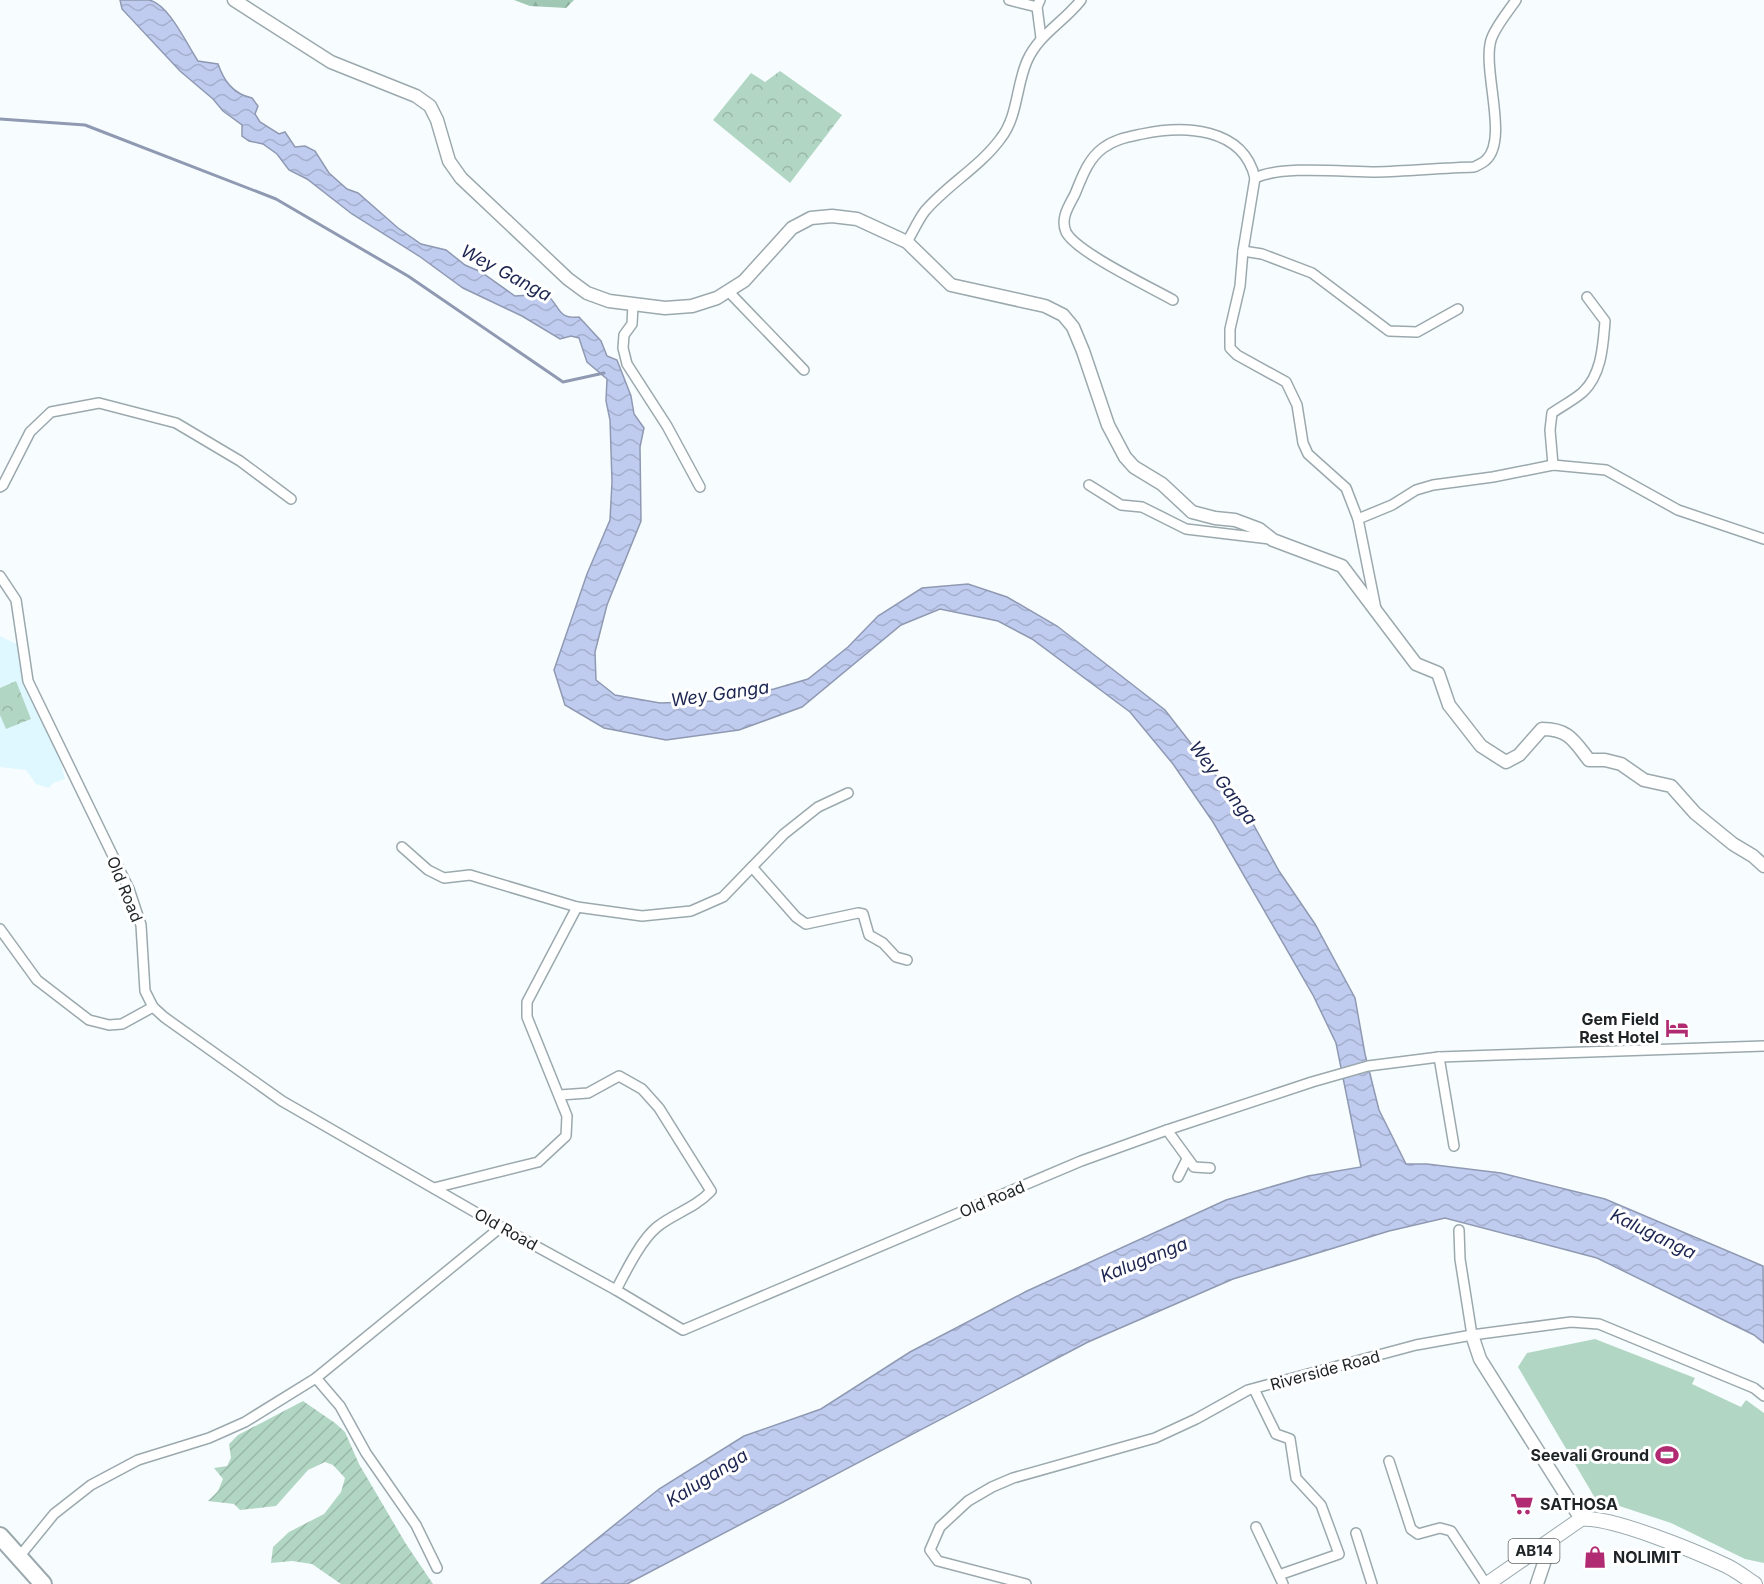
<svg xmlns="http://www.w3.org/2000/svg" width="1764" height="1584" viewBox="0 0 1764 1584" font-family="Inter,sans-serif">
<defs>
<pattern id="forest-firs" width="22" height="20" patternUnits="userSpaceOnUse" patternTransform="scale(1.5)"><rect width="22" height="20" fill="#a1c8b4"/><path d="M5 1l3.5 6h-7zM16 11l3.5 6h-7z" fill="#8aac9b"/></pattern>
<pattern id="park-crowns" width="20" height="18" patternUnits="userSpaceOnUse" patternTransform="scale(1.5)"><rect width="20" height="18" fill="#b2d6c4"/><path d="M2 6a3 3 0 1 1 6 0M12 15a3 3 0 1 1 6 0" fill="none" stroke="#99b7a8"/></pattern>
<pattern id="garden-furrows" width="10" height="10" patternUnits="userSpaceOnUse" patternTransform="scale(1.5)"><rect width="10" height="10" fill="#b2d6c4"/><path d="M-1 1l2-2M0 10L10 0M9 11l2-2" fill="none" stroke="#99b7a8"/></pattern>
<pattern id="water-waves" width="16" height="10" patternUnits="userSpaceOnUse" patternTransform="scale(1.5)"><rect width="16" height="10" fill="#c0ccef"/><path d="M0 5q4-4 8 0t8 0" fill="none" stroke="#a5afcd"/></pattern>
</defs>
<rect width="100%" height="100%" fill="#f7fdff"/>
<polygon fill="#dff8ff" points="0,636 23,647 47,727 58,750 65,779 53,783 49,788 36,784 26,770 0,767"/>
<polygon fill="url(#forest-firs)" points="514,0 574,0 566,8 530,6"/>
<g fill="url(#park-crowns)">
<polygon points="780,71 842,115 790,183 713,120 751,73 765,82"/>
<polygon points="16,681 31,719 6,729 0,715 0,688"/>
</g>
<polygon fill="url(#garden-furrows)" points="303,1401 335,1423 345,1432 359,1464 406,1544 433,1584 341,1584 312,1564 292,1561 271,1563 273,1547 289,1532 324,1514 341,1492 345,1478 333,1465 325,1462 308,1470 276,1506 240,1510 234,1504 208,1501 218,1491 223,1479 214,1468 227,1466 231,1458 229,1444 238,1435"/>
<polygon fill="#b2d6c4" points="1595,1339 1695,1378 1692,1384 1741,1407 1746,1400 1764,1413 1764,1563 1745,1559 1671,1523 1595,1498 1518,1367 1527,1353"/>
<path fill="url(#water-waves)" stroke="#8f99b2" stroke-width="1.5" d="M 120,0 C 129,0 140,0 149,0 C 169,4 187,45 198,61 L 218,64 C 224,81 233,94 252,98 L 258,106 L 255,114 L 260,122 L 279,134 L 285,132 L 295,147 L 305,146 L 315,151 L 329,173 L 347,189 L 358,193 L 398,228 L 421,244 L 446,250 L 465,265 L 481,272 L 515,296 L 546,294 C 561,306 556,319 579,317 L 601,341 L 607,356 L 617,360 L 631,396 L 634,414 L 644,428 L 640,447 L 641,521 L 607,605 L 595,652 L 596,680 L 615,695 L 660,703 L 715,701 L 774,689 L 808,679 L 848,647 L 878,616 L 922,588 L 968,584 L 1007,597 L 1057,626 L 1165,710 L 1252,822 L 1279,871 L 1315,924 L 1355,998 L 1365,1054 L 1379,1110 L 1406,1164 L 1427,1164 L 1501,1173 L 1605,1199 L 1763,1266 L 1764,1343 L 1754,1335 L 1597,1258 L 1445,1218 L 1389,1231 L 1233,1279 L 1088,1342 L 627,1584 L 541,1584 L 659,1489 L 744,1436 L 821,1409 L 910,1352 L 1027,1291 L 1226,1200 L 1308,1176 L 1361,1167 L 1336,1043 L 1313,995 L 1213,822 L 1173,764 L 1130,712 L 1032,639 L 998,621 L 940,609 L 901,625 L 802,707 L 739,730 L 666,740 L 604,728 L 565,705 L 554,670 L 587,574 L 610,520 L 612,482 L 610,420 L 606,401 L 607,379 L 587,362 L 579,338 L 571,336 L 560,339 L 522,316 L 463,288 L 419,256 L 352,214 L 307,179 L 289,170 L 277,154 L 263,144 L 249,141 L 242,136 L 242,125 L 223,111 L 213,99 L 180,71 L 122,9 Z"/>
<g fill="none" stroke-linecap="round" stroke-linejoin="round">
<polyline stroke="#8f99b2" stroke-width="3" points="0,119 85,125 276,199 408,276 563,382 604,373"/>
<g stroke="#9ba9ae" stroke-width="12">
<g id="street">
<polyline points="1009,0 1037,7"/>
<polyline points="1040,0 1037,7 1041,38"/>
<path d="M 907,242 C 913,232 918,220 925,211 C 948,184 980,167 1001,138 C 1018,116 1016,86 1027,61 C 1039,34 1064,22 1081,0"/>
<polyline points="1243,251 1262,254 1312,273 1389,331 1417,332 1458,309"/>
<polyline points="728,291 804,370"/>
<path d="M 1173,300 C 1150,287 1076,252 1066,232 C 1060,218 1069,206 1075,194 C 1082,177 1088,159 1103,148 C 1115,139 1128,137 1142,134 C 1184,125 1243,127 1255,178"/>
<polyline points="633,305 632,324 624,335 623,348 627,364 667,426 700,487"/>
<path d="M 1553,465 L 1550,430 L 1552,413 C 1562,406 1574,400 1583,392 C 1602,374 1603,345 1605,321 L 1587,297"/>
<polyline points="1089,485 1121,505 1142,507 1186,529 1270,539"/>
<polyline points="0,487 3,485 30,432 51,412 99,403 176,423 240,461 291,499"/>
<polyline points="1358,519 1392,505 1416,490 1433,485 1493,477 1553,465 1606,470 1678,510 1764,539"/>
<polyline points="0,576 16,600 28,681 129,889 141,925 145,991 153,1007 164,1017 282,1101 501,1227 616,1290 683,1330 1081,1161 1167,1130 1312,1082 1368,1066 1439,1057 1764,1046"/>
<path d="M 1376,609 L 1358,519 L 1346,488 L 1308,454 L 1303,443 L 1297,405 L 1286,382 L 1237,355 L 1230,348 L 1230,329 L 1240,286 L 1243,251 L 1255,178 C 1282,165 1344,172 1376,172 C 1409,171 1441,168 1474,167 C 1478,165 1483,163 1486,160 C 1509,139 1482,70 1491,40 C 1495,27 1508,12 1516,0"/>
<polyline points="402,847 428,870 444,878 470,875 577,907"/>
<polyline points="752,867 796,917 806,924 858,913 863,914 869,935 883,943 896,957 907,960"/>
<polyline points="0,929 37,980 89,1020 109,1025 122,1024 153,1007"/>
<polyline points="1439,1057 1454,1146"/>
<path d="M 560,1095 L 588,1093 L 619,1076 L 642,1089 L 659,1108 L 711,1191 C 694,1209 674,1213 657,1227 C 641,1240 626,1271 616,1290"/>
<polyline points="1167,1130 1194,1167 1210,1168"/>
<polyline points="1178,1177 1187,1159"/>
<polyline points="434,1188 538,1162 566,1136 567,1116 527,1017 527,1002 577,907 642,916 691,911 723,897 784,834 818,807 848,793"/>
<polyline points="1459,1230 1460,1259 1472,1335"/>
<polyline points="316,1378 340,1406 366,1453 416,1525 437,1568"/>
<polyline points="1254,1389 1276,1434 1290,1439 1296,1478 1321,1505 1339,1554 1279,1575"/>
<polyline points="1389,1461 1411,1529 1418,1534 1440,1528 1451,1531 1486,1584"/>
<polyline points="1256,1527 1283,1584"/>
<polyline points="1356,1533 1372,1584"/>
<polyline points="19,1557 54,1514 91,1485 138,1460 209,1438 245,1422 316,1378 501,1227"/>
<polyline points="1026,1584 938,1561 930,1550 940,1527 968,1501 992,1487 1013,1478 1155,1438 1196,1419 1248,1390 1416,1345 1472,1335 1571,1322 1599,1324 1754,1388 1764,1396"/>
</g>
</g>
<g stroke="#9ba9ae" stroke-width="15">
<g id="secondary">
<path d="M 234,0 L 331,62 L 416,96 L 430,106 L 437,120 L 449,161 L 461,178 L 568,279 L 587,293 L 609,301 L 665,308 L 692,306 L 717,298 L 744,281 L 792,228 L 811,218 L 832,216 L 857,219 L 907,242 L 951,285 L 1045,306 L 1063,315 L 1073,327 L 1083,351 L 1108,425 L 1125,457 L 1134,467 L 1162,484 L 1192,512 L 1215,518 L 1235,520 L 1259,529 L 1273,540 L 1342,566 L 1416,664 L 1438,673 L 1449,705 L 1481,746 L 1506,762 L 1519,755 L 1542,729 C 1569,729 1574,741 1589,760 L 1605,760 L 1621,764 L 1644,780 L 1671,786 L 1695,813 L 1733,844 L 1753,856 L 1764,866"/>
<polyline points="1472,1335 1480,1359 1581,1519"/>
<polyline points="1537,1584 1552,1539"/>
</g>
</g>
<g stroke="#9ba9ae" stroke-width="16">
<path id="primary" d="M 1487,1584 L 1581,1519 C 1611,1516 1697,1552 1727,1566 C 1737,1571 1746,1578 1755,1584"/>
</g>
<g stroke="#9ba9ae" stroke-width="20">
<polyline id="highway" points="0,1536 43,1584"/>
</g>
<use href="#street" stroke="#fff" stroke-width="9"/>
<use href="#secondary" stroke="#fff" stroke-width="12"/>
<use href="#primary" stroke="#fff" stroke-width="14"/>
<use href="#highway" stroke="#fff" stroke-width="16"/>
</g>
<defs>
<g id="hotel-bare" transform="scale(1.8)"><path d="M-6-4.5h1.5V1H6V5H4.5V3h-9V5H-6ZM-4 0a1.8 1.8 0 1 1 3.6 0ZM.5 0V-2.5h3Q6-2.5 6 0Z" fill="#b12b72" stroke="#fff" stroke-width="2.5" paint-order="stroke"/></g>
<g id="stadium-bare" transform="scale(1.8)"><path d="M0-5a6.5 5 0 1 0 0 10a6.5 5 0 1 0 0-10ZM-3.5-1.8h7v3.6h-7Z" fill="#b12b72" stroke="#fff" stroke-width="2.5" paint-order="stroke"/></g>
<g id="supermarket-bare" transform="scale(1.8)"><path d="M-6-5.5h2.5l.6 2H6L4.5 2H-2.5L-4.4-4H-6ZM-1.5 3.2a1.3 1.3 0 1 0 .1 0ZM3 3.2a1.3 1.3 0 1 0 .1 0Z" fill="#b12b72" stroke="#fff" stroke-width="2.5" paint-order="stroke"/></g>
<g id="shop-bare" transform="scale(1.8)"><path d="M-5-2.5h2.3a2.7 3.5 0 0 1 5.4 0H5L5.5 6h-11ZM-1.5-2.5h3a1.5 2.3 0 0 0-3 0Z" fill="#b12b72" stroke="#fff" stroke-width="2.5" paint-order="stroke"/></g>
</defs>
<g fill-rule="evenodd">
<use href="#hotel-bare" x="1677" y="1028"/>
<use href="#stadium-bare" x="1667" y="1455"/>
<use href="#supermarket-bare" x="1522" y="1504"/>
<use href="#shop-bare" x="1595" y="1557"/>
</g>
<g text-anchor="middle" stroke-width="6" stroke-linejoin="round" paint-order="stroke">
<rect fill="#fff" stroke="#626566" stroke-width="1.5" x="1508.5" y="1539" width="51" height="24" rx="4.5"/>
<g font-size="15" font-weight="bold" fill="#1e2325">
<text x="1534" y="1556">AB14</text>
</g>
<g font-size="16" fill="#1e2325" stroke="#fff">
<text transform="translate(125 889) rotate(68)" y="6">Old Road</text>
<text transform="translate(992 1199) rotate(-23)" y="6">Old Road</text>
<text transform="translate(506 1229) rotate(29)" y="6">Old Road</text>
<text transform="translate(1325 1370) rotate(-15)" y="6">Riverside Road</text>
</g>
<g font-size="16" font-weight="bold" fill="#1e2325" stroke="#fff" text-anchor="end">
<text x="1659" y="1025">Gem Field<tspan x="1659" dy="18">Rest Hotel</tspan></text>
<text x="1649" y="1461">Seevali Ground</text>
<text x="1540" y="1510" text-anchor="start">SATHOSA</text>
<text x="1613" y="1563" text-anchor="start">NOLIMIT</text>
</g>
<g font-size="18" font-style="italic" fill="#1c2551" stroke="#fff">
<text transform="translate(506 273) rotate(28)" y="6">Wey Ganga</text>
<text transform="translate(720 694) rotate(-8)" y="6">Wey Ganga</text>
<text transform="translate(1223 783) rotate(53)" y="6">Wey Ganga</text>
<text transform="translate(1653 1234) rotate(26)" y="6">Kaluganga</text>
<text transform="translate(1144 1260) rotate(-22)" y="6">Kaluganga</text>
<text transform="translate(707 1478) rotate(-32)" y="6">Kaluganga</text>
</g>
</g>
</svg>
